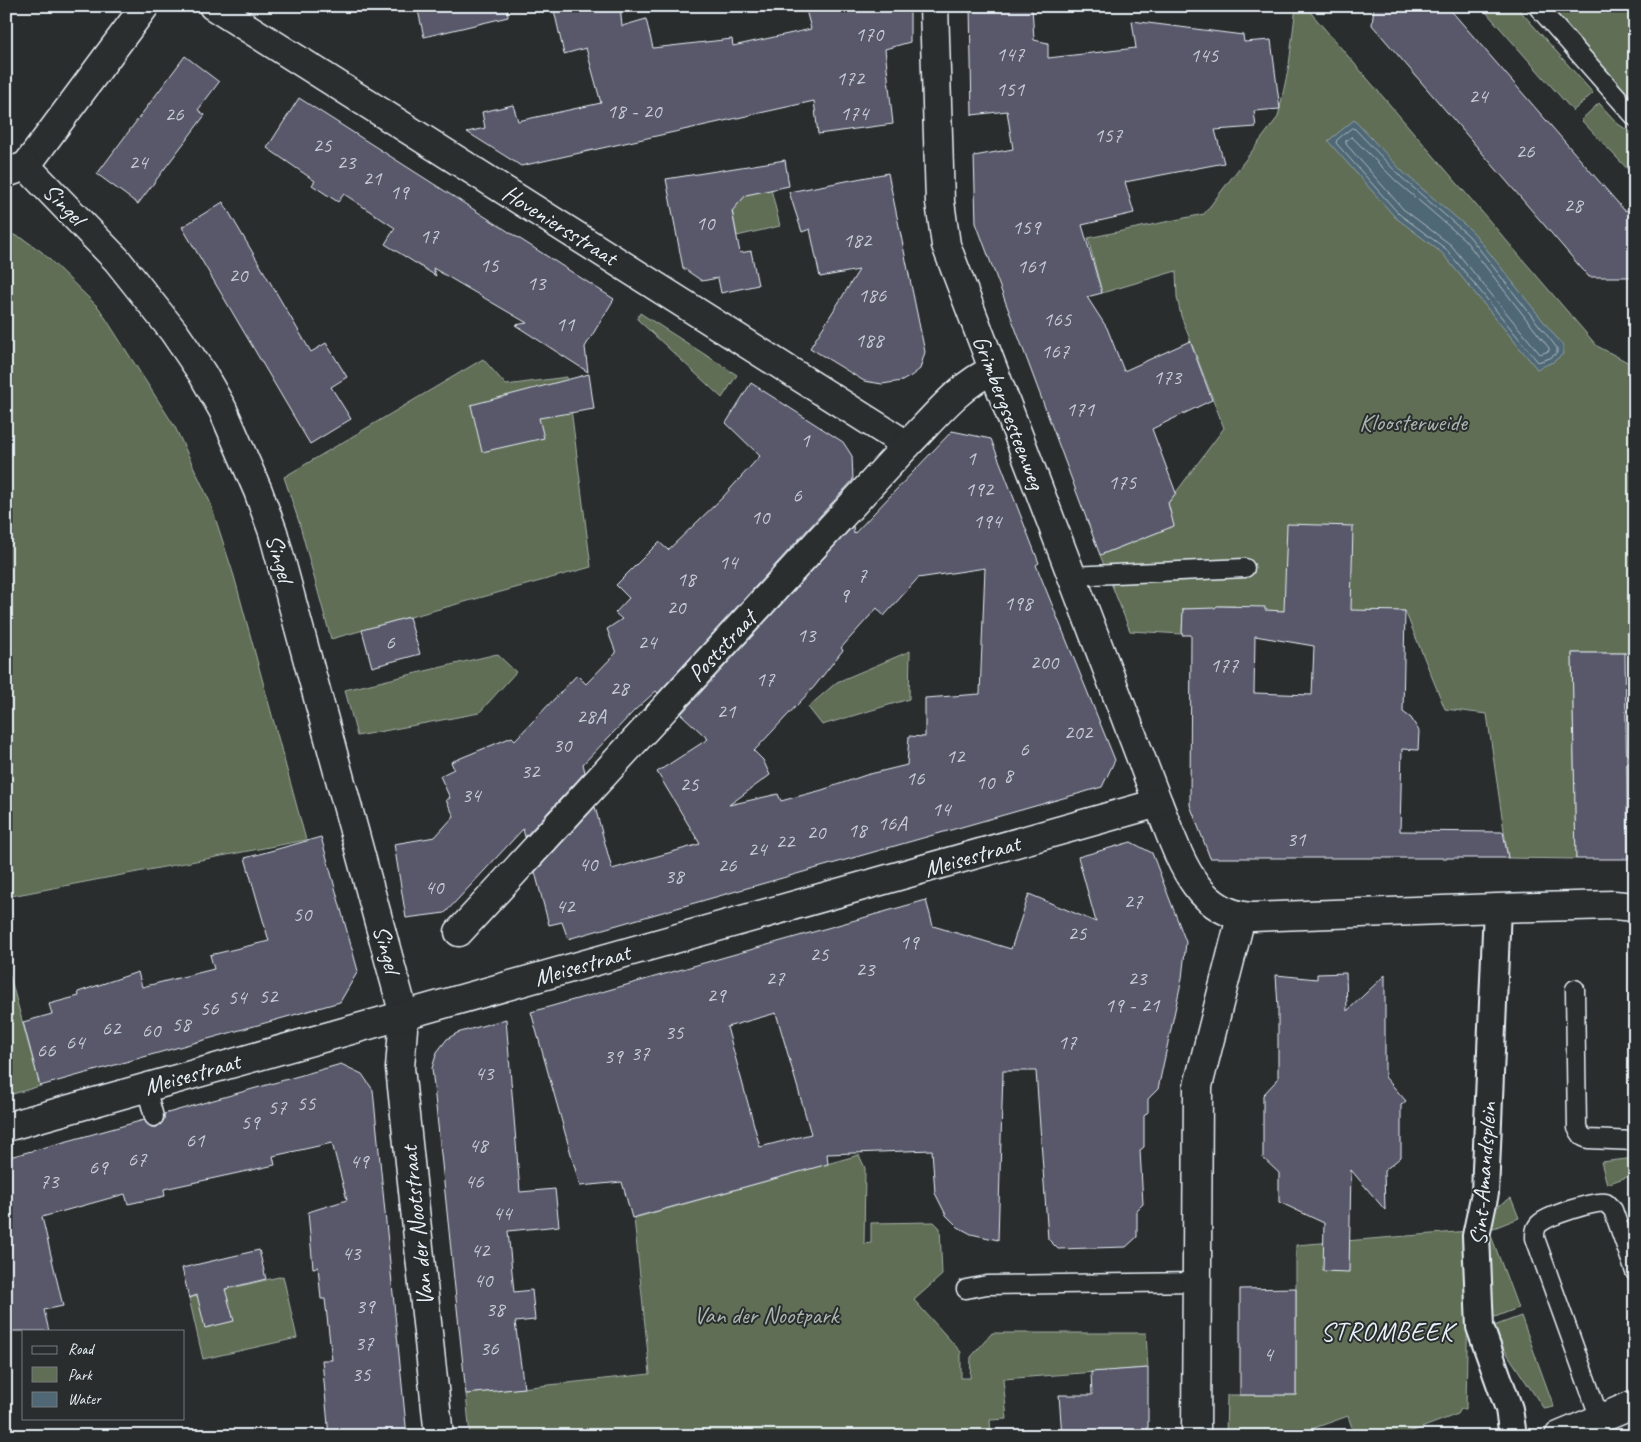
<svg xmlns="http://www.w3.org/2000/svg" width="1641" height="1442" viewBox="0 0 1641 1442" font-family="Caveat,sans-serif">
<rect width="100%" height="100%" fill="#2a2d2e"/>
<filter id="ink" filterUnits="userSpaceOnUse"><feTurbulence type="fractalNoise" baseFrequency=".02" numOctaves="2"/><feDisplacementMap in="SourceGraphic" scale="10" xChannelSelector="R" yChannelSelector="G"/><feConvolveMatrix kernelMatrix="1 2 1 2 8 2 1 2 1" color-interpolation-filters="sRGB"/></filter>
<g filter="url(#ink)">
<g fill="#606e56" stroke="#a4b0a7">
<polygon points="1296,6 1305,6 1597,346 1635,366 1635,653 1572,653 1576,859 1508,858 1487,714 1445,709 1405,611 1269,611 1245,617 1235,606 1218,606 1209,615 1201,609 1183,609 1182,634 1130,631 1100,555 1173,526 1168,503 1224,428 1181,316 1177,297 1176,271 1102,293 1088,238 1204,214 1278,117 1289,65"/>
<polygon points="1491,6 1516,6 1593,93 1573,111 1485,11"/>
<polygon points="1546,6 1635,6 1635,108"/>
<polygon points="1599,103 1618,124 1635,135 1635,177 1581,120"/>
<polygon points="771,189 780,226 737,236 730,198"/>
<polygon points="6,232 22,238 42,252 99,308 175,427 210,502 234,576 306,840 6,897"/>
<polygon points="640,313 737,375 722,398 637,319"/>
<polygon points="483,359 506,385 567,377 591,567 331,639 299,522 284,477"/>
<polygon points="910,651 909,699 822,725 808,707 837,682"/>
<polygon points="497,654 516,672 479,713 357,736 345,690"/>
<polygon points="6,962 40,1086 6,1096"/>
<polygon points="859,1155 865,1168 864,1244 871,1243 871,1223 934,1222 940,1228 942,1275 914,1300 961,1352 961,1378 970,1378 971,1357 992,1333 1146,1333 1148,1368 1003,1379 1007,1419 990,1420 991,1436 470,1436 466,1394 650,1374 634,1218"/>
<polygon points="1635,1158 1635,1174 1607,1184 1601,1162"/>
<path d="M 1511,1198 L 1519,1218 L 1489,1230 L 1518,1308 L 1490,1319 L 1481,1234 C 1483,1214 1495,1208 1511,1198 Z"/>
<polygon points="1469,1231 1466,1409 1461,1409 1458,1414 1400,1436 1355,1436 1348,1416 1306,1431 1307,1436 1226,1436 1227,1395 1296,1395 1296,1245"/>
<polygon points="283,1276 297,1338 203,1359 189,1298"/>
<polygon points="1521,1316 1554,1407 1544,1409 1504,1349 1494,1326"/>
</g>
<polygon fill="#506875" stroke="#8d9fa9" points="1354,120 1404,173 1473,232 1563,346 1563,354 1553,362 1537,369 1442,253 1395,217 1328,141"/>
<g fill="none" stroke-linecap="round" stroke-linejoin="round">
<g stroke="#abbac4" stroke-width="1">
<polygon points="1352,128 1355,129 1401,177 1469,236 1557,348 1557,353 1550,358 1538,362 1446,249 1399,214 1336,143 1337,140"/>
<polygon points="1352,137 1396,181 1465,240 1549,348 1549,351 1540,354 1451,245 1403,209 1346,144 1346,141"/>
</g>
</g>
<g fill="#58596b" stroke="#e8f1f8" fill-rule="evenodd">
<polygon points="417,6 507,6 508,17 424,37"/>
<polygon points="553,6 620,6 622,26 646,19 653,48 732,39 733,46 811,29 805,6 910,6 910,42 885,49 893,124 818,134 814,101 521,166 467,132 485,128 482,112 513,105 518,121 601,103 586,48 564,54"/>
<polygon points="970,6 1032,6 1034,40 1048,43 1048,58 1136,48 1132,21 1243,35 1244,42 1271,40 1280,109 1254,111 1256,127 1215,130 1224,163 1125,182 1134,213 1082,225 1102,293 1087,297 1107,328 1124,371 1190,341 1212,400 1152,429 1176,493 1168,503 1174,526 1100,555 976,223 974,156 1013,149 1007,111 972,115"/>
<polygon points="1374,6 1447,6 1624,210 1635,211 1635,277 1589,277 1372,25"/>
<polygon points="185,56 219,82 198,110 205,115 138,204 97,174"/>
<polygon points="299,98 614,299 585,347 588,372 515,325 527,323 433,268 436,276 385,244 395,228 344,194 338,202 312,185 315,181 267,148"/>
<polygon points="785,160 789,186 746,195 732,211 740,253 751,251 758,285 721,293 718,278 702,281 683,268 666,179"/>
<polygon points="888,173 925,352 920,369 911,376 902,381 882,384 864,381 810,348 859,270 820,277 810,229 802,232 789,192"/>
<polygon points="223,202 311,352 326,343 347,377 331,387 351,419 310,444 182,227"/>
<polygon points="589,374 594,409 539,418 544,438 482,452 471,405"/>
<polygon points="751,383 843,442 852,456 853,480 658,693 656,691 635,710 583,764 585,772 525,837 523,829 445,913 406,918 394,844 435,837 454,816 446,800 450,798 440,776 454,769 451,762 512,737 515,740 577,675 586,684 616,653 607,629 622,619 615,613 629,598 616,585 659,542 668,550 722,498 760,456 726,423"/>
<path d="M 952,431 L 991,439 L 1039,563 L 1036,565 L 1115,760 L 1102,787 L 568,939 L 562,922 L 549,925 L 535,872 L 595,807 L 612,869 L 700,844 L 657,772 L 708,739 L 681,714 L 853,526 L 854,534 ZM 985,568 L 980,694 L 925,698 L 925,737 L 909,736 L 907,765 L 866,775 L 822,790 L 781,801 L 778,794 L 729,805 L 770,775 L 763,760 L 754,751 L 814,687 L 843,650 L 841,648 L 877,608 L 884,616 L 918,578 Z"/>
<path d="M 1287,524 L 1353,526 L 1351,610 L 1405,611 L 1403,712 L 1411,718 L 1419,731 L 1418,750 L 1402,749 L 1400,831 L 1503,832 L 1508,858 L 1210,858 L 1190,805 L 1191,635 L 1182,635 L 1183,609 L 1215,608 L 1217,606 L 1265,607 L 1265,610 L 1284,611 ZM 1255,636 L 1314,646 L 1312,695 L 1254,693 Z"/>
<polygon points="409,617 420,654 372,667 362,630"/>
<polygon points="1572,653 1625,653 1628,859 1576,859"/>
<polygon points="321,837 358,971 340,1002 40,1086 23,1022 52,1014 49,1004 79,996 78,992 138,972 142,987 214,969 210,955 269,941 245,858"/>
<path d="M 1131,842 L 1152,853 L 1186,942 L 1182,978 L 1158,1089 L 1148,1099 L 1148,1112 L 1144,1116 L 1144,1147 L 1140,1150 L 1143,1204 L 1137,1210 L 1137,1237 L 1126,1247 L 1058,1249 L 1048,1239 L 1036,1071 L 1003,1071 L 998,1240 L 971,1234 L 958,1227 L 946,1215 L 935,1193 L 932,1150 L 827,1154 L 828,1164 L 632,1218 L 622,1182 L 580,1186 L 531,1012 L 926,900 L 933,926 L 1011,949 L 1029,894 L 1096,922 L 1078,857 ZM 776,1013 L 811,1134 L 760,1147 L 727,1027 Z"/>
<polygon points="1346,973 1347,1011 1385,975 1385,1077 1406,1101 1401,1105 1401,1157 1384,1171 1385,1210 1351,1170 1349,1272 1323,1271 1324,1223 1279,1202 1279,1173 1263,1158 1263,1095 1278,1079 1278,1007 1276,975 1317,979 1317,974"/>
<polygon points="506,1019 520,1192 555,1189 559,1226 508,1231 514,1292 532,1290 535,1320 515,1322 524,1388 466,1394 432,1068 437,1052 447,1039 457,1033"/>
<polygon points="341,1064 362,1074 373,1090 407,1436 329,1436 322,1360 332,1360 325,1299 321,1299 318,1267 313,1268 308,1212 347,1200 332,1143 273,1156 275,1165 164,1189 165,1196 128,1204 125,1194 42,1217 63,1306 44,1310 49,1331 6,1331 6,1158 144,1120 151,1127 157,1127 164,1120 164,1114"/>
<polygon points="259,1250 266,1279 225,1289 234,1321 205,1328 197,1295 189,1298 182,1268"/>
<polygon points="1296,1288 1296,1395 1240,1395 1240,1289"/>
<polygon points="1148,1368 1148,1436 1062,1436 1059,1395 1092,1395 1091,1372"/>
</g>
<g fill="none" stroke-linecap="round" stroke-linejoin="round">
<g stroke="#e8f1f8" stroke-width="21">
<g id="service">
<polyline points="1537,6 1635,117"/>
<polyline points="1071,576 1245,568"/>
<polyline points="1575,989 1577,1128 1583,1137 1588,1139 1635,1141"/>
<polyline points="146,1087 154,1117"/>
<polyline points="966,1289 987,1285 1197,1282"/>
<path d="M 1600,1419 L 1535,1238 C 1535,1233 1535,1228 1539,1224 C 1547,1216 1596,1200 1606,1203 L 1613,1210 L 1635,1272"/>
</g>
</g>
<g stroke="#e8f1f8" stroke-width="30">
<polyline id="pedestrian" points="1497,908 1485,1193 1476,1236 1480,1327 1509,1409 1513,1436"/>
</g>
<g stroke="#e8f1f8" stroke-width="31">
<g id="minor">
<polyline points="213,6 907,445"/>
<path d="M 934,6 L 940,202 L 946,245 L 1158,803 C 1177,849 1193,914 1252,917 L 1497,908 L 1614,905 L 1635,907"/>
<polyline points="26,166 145,6"/>
<polyline points="6,173 26,166 117,260 174,332 202,373 223,410 258,491 273,532 404,1015 400,1068 439,1436"/>
<path d="M 459,932 L 907,445 C 933,419 959,385 993,370"/>
<polyline points="6,1127 1158,803"/>
<polyline points="1196,1436 1198,1086 1241,917"/>
<polyline points="1559,1436 1635,1404"/>
</g>
</g>
<use href="#service" stroke="#2a2d2e" stroke-width="18"/>
<use href="#pedestrian" stroke="#2a2d2e" stroke-width="26"/>
<use href="#minor" stroke="#2a2d2e" stroke-width="28"/>
</g>
</g>
<g text-anchor="middle" stroke-width="4" stroke-linejoin="round" paint-order="stroke">
<g font-size="21" fill="#c4cbd5">
<text x="869" y="41">170</text>
<text x="1010" y="61">147</text>
<text x="1204" y="62">145</text>
<text x="850" y="85">172</text>
<text x="1010" y="96">151</text>
<text x="1478" y="103">24</text>
<text x="634" y="118">18 - 20</text>
<text x="854" y="120">174</text>
<text x="174" y="121">26</text>
<text x="1108" y="142">157</text>
<text x="322" y="152">25</text>
<text x="1525" y="158">26</text>
<text x="138" y="169">24</text>
<text x="346" y="169">23</text>
<text x="372" y="185">21</text>
<text x="399" y="199">19</text>
<text x="1573" y="212">28</text>
<text x="705" y="230">10</text>
<text x="1026" y="234">159</text>
<text x="429" y="243">17</text>
<text x="857" y="247">182</text>
<text x="489" y="272">15</text>
<text x="1031" y="273">161</text>
<text x="238" y="282">20</text>
<text x="536" y="290">13</text>
<text x="872" y="302">186</text>
<text x="1057" y="326">165</text>
<text x="565" y="331">11</text>
<text x="869" y="347">188</text>
<text x="1055" y="358">167</text>
<text x="1167" y="384">173</text>
<text x="1080" y="416">171</text>
<text x="805" y="447">1</text>
<text x="971" y="465">1</text>
<text x="1122" y="489">175</text>
<text x="979" y="496">192</text>
<text x="797" y="502">6</text>
<text x="760" y="524">10</text>
<text x="987" y="528">194</text>
<text x="728" y="569">14</text>
<text x="862" y="582">7</text>
<text x="686" y="586">18</text>
<text x="844" y="602">9</text>
<text x="1018" y="610">198</text>
<text x="676" y="614">20</text>
<text x="806" y="642">13</text>
<text x="390" y="649">6</text>
<text x="647" y="649">24</text>
<text x="1044" y="669">200</text>
<text x="1224" y="672">177</text>
<text x="765" y="686">17</text>
<text x="619" y="695">28</text>
<text x="726" y="718">21</text>
<text x="591" y="723">28A</text>
<text x="1078" y="739">202</text>
<text x="562" y="752">30</text>
<text x="1024" y="756">6</text>
<text x="955" y="763">12</text>
<text x="530" y="778">32</text>
<text x="1008" y="782">8</text>
<text x="915" y="785">16</text>
<text x="985" y="789">10</text>
<text x="689" y="791">25</text>
<text x="471" y="802">34</text>
<text x="941" y="816">14</text>
<text x="892" y="830">16A</text>
<text x="857" y="837">18</text>
<text x="816" y="839">20</text>
<text x="1296" y="846">31</text>
<text x="785" y="848">22</text>
<text x="757" y="856">24</text>
<text x="588" y="871">40</text>
<text x="727" y="872">26</text>
<text x="674" y="883">38</text>
<text x="434" y="894">40</text>
<text x="1133" y="908">27</text>
<text x="565" y="913">42</text>
<text x="302" y="921">50</text>
<text x="1077" y="940">25</text>
<text x="909" y="949">19</text>
<text x="819" y="961">25</text>
<text x="865" y="976">23</text>
<text x="775" y="985">27</text>
<text x="1137" y="985">23</text>
<text x="716" y="1002">29</text>
<text x="268" y="1003">52</text>
<text x="237" y="1004">54</text>
<text x="1132" y="1012">19 - 21</text>
<text x="209" y="1015">56</text>
<text x="181" y="1031">58</text>
<text x="111" y="1035">62</text>
<text x="151" y="1037">60</text>
<text x="674" y="1039">35</text>
<text x="75" y="1049">64</text>
<text x="1067" y="1049">17</text>
<text x="46" y="1057">66</text>
<text x="640" y="1060">37</text>
<text x="613" y="1063">39</text>
<text x="484" y="1080">43</text>
<text x="306" y="1110">55</text>
<text x="277" y="1114">57</text>
<text x="250" y="1129">59</text>
<text x="195" y="1147">61</text>
<text x="478" y="1152">48</text>
<text x="137" y="1166">67</text>
<text x="359" y="1168">49</text>
<text x="98" y="1174">69</text>
<text x="49" y="1188">73</text>
<text x="474" y="1188">46</text>
<text x="502" y="1220">44</text>
<text x="480" y="1257">42</text>
<text x="351" y="1260">43</text>
<text x="483" y="1287">40</text>
<text x="365" y="1313">39</text>
<text x="495" y="1316">38</text>
<text x="364" y="1350">37</text>
<text x="489" y="1355">36</text>
<text x="1268" y="1361">4</text>
<text x="361" y="1381">35</text>
</g>
<g font-size="24" fill="#e8f1f8" stroke="#2a2d2e">
<text transform="translate(64 204) rotate(45)" y="8">Singel</text>
<text transform="translate(560 225) rotate(32)" y="8">Hoveniersstraat</text>
<text transform="translate(1009 412) rotate(69)" y="8">Grimbergsesteenweg</text>
<text transform="translate(280 558) rotate(74)" y="8">Singel</text>
<text transform="translate(722 646) rotate(-47)" y="8">Poststraat</text>
<text transform="translate(972 856) rotate(-16)" y="8">Meisestraat</text>
<text transform="translate(387 949) rotate(75)" y="8">Singel</text>
<text transform="translate(582 965) rotate(-16)" y="8">Meisestraat</text>
<text transform="translate(192 1074) rotate(-16)" y="8">Meisestraat</text>
<text transform="translate(1483 1174) rotate(-86)" y="8">Sint-Amandsplein</text>
<text transform="translate(417 1226) rotate(-96)" y="8">Van der Nootstraat</text>
</g>
<g font-size="24" fill="#abb6af" stroke="#2a2d2e">
<text x="1413" y="430">Kloosterweide</text>
<text x="766" y="1323">Van der Nootpark</text>
</g>
<g font-size="26" letter-spacing="1" fill="#e8f1f8" stroke="#2a2d2e">
<text x="1387" y="1340">STROMBEEK</text>
</g>
</g>
<rect width="1641" height="1442" fill="none" stroke="#2a2d2e" stroke-width="25"/>
<rect x="12" y="12" width="1616" height="1417" fill="none" stroke="#e8f1f8" stroke-width="2" filter="url(#ink)"/>
<rect x="22" y="1330" width="162" height="90" fill="#2a2d2e" stroke="#767b7f"/>
<rect x="32" y="1346" width="25" height="8" fill="#2a2d2e" stroke="#767b7f"/>
<text x="68" y="1354" font-size="15" fill="#e8f1f8">Road</text>
<rect x="32" y="1367" width="25" height="15" fill="#606e56" stroke="#767b7f"/>
<text x="68" y="1380" font-size="15" fill="#e8f1f8">Park</text>
<rect x="32" y="1392" width="25" height="15" fill="#506875" stroke="#767b7f"/>
<text x="68" y="1404" font-size="15" fill="#e8f1f8">Water</text>
</svg>
